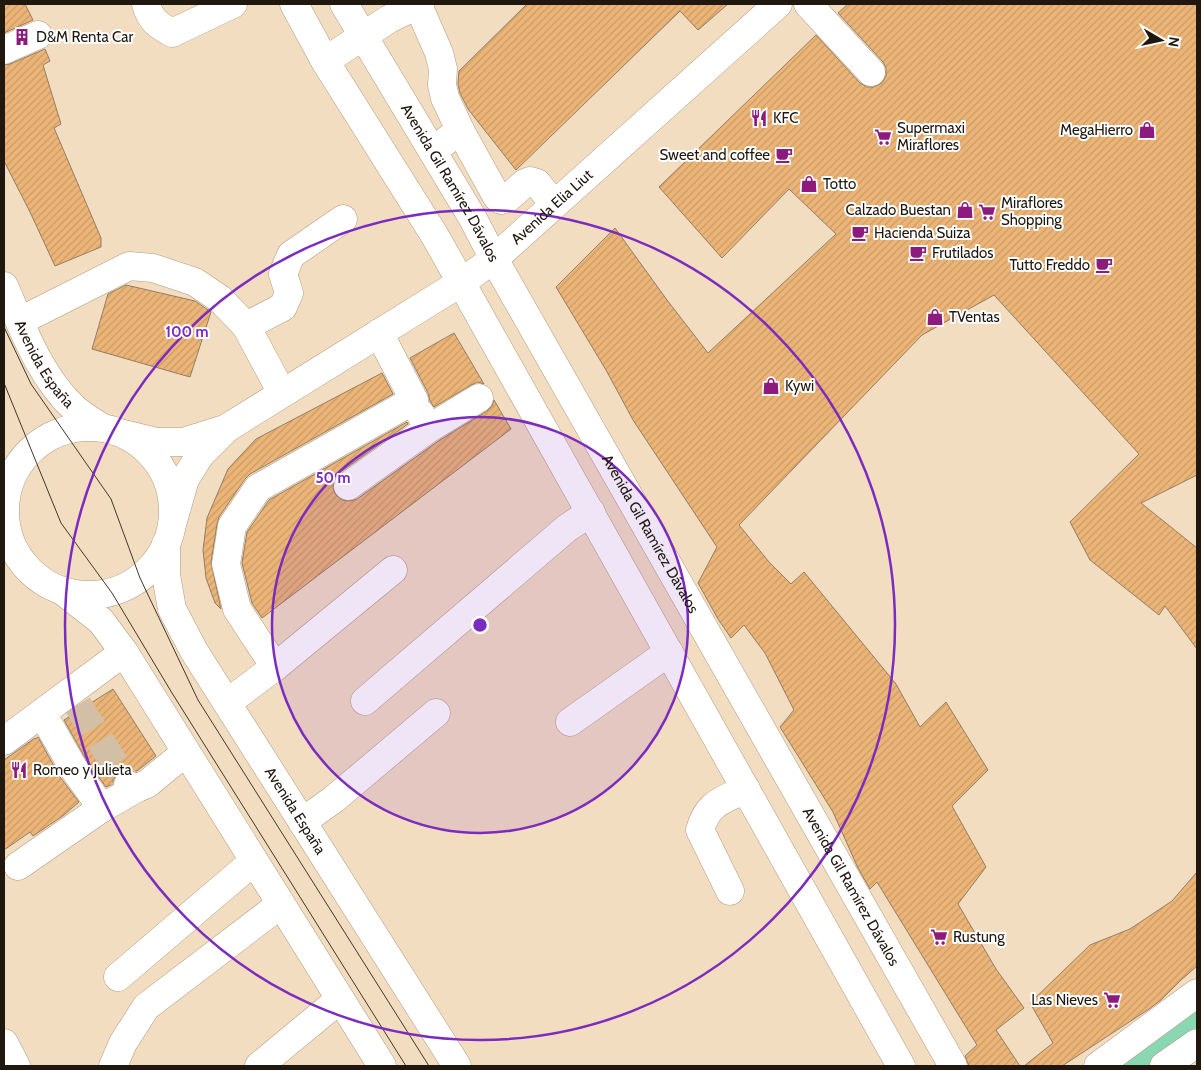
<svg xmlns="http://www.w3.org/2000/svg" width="1201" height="1070" viewBox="0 0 1201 1070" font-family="Cabin,sans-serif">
<defs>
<pattern id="building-hatch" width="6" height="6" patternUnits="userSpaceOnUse" patternTransform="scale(1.25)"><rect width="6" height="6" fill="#ecb577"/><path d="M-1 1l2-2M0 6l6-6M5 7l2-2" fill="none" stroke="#ca9b66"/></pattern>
</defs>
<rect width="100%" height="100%" fill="#f3ddc1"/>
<polygon fill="#8ad7b3" points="1197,998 1197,1038 1159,1066 1102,1066"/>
<g fill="url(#building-hatch)" stroke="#937d65">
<polygon points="4,4 25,4 33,20 4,33"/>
<polygon points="527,4 728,4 698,30 680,11 516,170 468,109 460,93 458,84 459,71"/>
<polygon points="848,4 1197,4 1197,475 1141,503 1197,548 1197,649 1165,606 1159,615 1090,560 1070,522 1139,454 994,295 922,335 739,525 769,562 791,584 804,572 896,684 920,727 946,702 988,770 952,806 986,867 958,904 996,969 1024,1008 996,1030 1020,1066 969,1066 965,1056 977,1045 877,882 870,889 858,868 833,812 780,727 794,710 765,653 744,625 731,638 718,619 698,583 717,547 633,420 606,370 556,287 615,228 667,300 708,353 836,234 789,189 722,258 659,187 816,35 860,83 867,87 874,87 882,83 886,76 886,68 883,62 838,13"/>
<polygon points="45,49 50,61 43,65 61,124 54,128 101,238 101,247 55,266 30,212 4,161 4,65 10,64"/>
<polygon points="126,285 195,301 211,312 190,377 92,349 108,294"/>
<polygon points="454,333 484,384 478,382 471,385 434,407 430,401 428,393 410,358"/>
<polygon points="382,373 393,394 250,474 245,479 219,517 217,524 211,562 221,609 215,603 206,578 203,550 207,518 228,469 256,439"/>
<polygon points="494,400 511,429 262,618 252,603 242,563 247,532 269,500 407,422 408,424 339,473 334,479 333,488 336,495 342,500 350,501 357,499 437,442 487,411 492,406"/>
<polygon points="113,689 156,756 137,771 125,770 118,773 113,780 113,784 106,787 87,761 64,720"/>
<polygon points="38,737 60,777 79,802 64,815 33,836 30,832 4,850 4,760 35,738 35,739"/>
<polygon points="1197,872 1197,966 1180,981 1161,1000 1149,1009 1062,1066 1024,1066 1053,1043 1030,1003 1090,945 1130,929 1172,901"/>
</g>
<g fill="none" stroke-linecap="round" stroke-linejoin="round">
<polyline stroke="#d3bfa6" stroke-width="28" stroke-dasharray="28 14" stroke-linecap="butt" points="78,705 128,785"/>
<g stroke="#b09b81" stroke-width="29">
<g id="minor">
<path d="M 146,4 C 150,20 158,25 172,33 L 233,4"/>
<polyline points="808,4 871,72"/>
<polyline points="418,5 439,53 443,69 442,85 445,98 460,130 433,151"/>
<polyline points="4,50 38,35"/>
<polyline points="325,61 389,19 420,4"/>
<polyline points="460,130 497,197 501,200 508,198 525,183 530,181 537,183 554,204"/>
<polyline points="20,321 129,266 153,268 195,282 220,299 246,326 282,393"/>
<polyline points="246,326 283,307 289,293 283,274 291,255 343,219"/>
<polyline points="420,413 428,429 479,398"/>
<polyline points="124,434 157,442 183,442 221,430"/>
<polyline points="348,486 428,429"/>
<path id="s1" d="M 173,521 L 185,479 L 200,455 L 227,428 L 460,283 L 494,259 L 778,4"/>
<polyline points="275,667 237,609 226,564 232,526 258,488 414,400 379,333"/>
<polyline points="365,701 567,528 591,512"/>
<polyline points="227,703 275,667 393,570"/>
<polyline points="42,713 74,769 102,808 137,788"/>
<polyline points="570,722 669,652"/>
<polyline points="4,741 124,652"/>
<polyline points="128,785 137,788 147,784 186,752"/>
<polyline points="302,822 334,799 436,713"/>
<polyline points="18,866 102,808"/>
<path d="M 730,891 L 700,830 C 708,802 722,801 746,789"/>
<polyline points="118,977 254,861"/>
<polyline points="4,1043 16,1066"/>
<polyline points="113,1066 123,1043 146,1007 281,904"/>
<polyline points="259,1066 340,999"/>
</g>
</g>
<g stroke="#b09b81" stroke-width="29">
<g id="major">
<polyline points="294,4 325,61 435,236 901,1066"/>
<path id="s2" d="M 344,4 L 472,217 L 494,259 L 953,1066"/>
<path id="s3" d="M 4,286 C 23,329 40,377 75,409 C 83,416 92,421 101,427"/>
<circle cx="89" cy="511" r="84"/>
<path id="s4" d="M 166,544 L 166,575 L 172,609 L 194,651 L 457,1066"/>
<polyline points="64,592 101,621 124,652 382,1066"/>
<polyline points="1098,1066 1197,993"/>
<polyline points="1164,1066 1197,1043"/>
</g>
</g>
<use href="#minor" stroke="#fff" stroke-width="28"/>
<use href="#major" stroke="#fff" stroke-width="28"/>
<g stroke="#41372a" stroke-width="1">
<polyline points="4,327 31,384 111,499 140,578 198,700 429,1066"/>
<polyline points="4,383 61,523 112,593 172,693 406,1066"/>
</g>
</g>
<circle cx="480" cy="625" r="208" fill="#7b2cbf" fill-opacity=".12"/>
<g fill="none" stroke="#7b2cbf" stroke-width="2.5">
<circle cx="480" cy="625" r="208"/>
<circle cx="480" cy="625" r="415"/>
</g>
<defs>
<g id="building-bare" transform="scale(1.35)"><path d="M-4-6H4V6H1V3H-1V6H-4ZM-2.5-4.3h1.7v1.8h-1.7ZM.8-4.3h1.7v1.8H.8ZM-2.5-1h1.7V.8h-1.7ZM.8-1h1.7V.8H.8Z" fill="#8d1b7d" stroke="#fff" stroke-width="2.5" paint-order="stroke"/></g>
<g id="restaurant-bare" transform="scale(1.35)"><path d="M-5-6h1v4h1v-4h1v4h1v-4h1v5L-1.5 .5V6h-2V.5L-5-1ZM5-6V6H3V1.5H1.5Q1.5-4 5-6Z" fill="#8d1b7d" stroke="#fff" stroke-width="2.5" paint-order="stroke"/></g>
<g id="shop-bare" transform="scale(1.35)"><path d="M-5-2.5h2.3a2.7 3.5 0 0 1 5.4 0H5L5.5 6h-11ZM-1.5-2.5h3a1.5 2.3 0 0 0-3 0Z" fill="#8d1b7d" stroke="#fff" stroke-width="2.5" paint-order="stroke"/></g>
<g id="supermarket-bare" transform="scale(1.35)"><path d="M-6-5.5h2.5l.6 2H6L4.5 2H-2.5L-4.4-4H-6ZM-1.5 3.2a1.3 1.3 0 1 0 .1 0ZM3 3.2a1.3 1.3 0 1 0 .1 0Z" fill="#8d1b7d" stroke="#fff" stroke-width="2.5" paint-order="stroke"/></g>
<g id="cafe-bare" transform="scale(1.35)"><path d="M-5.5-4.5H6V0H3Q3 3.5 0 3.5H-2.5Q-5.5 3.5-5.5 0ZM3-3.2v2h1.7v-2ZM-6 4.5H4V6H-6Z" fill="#8d1b7d" stroke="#fff" stroke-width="2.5" paint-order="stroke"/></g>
</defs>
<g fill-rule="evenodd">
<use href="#building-bare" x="22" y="37"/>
<use href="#restaurant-bare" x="759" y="118"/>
<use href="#shop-bare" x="1147" y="130"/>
<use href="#supermarket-bare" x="883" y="137"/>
<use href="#cafe-bare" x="784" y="155"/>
<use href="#shop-bare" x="809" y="184"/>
<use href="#shop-bare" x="965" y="210"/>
<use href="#supermarket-bare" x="987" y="212"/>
<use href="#cafe-bare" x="860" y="233"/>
<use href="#cafe-bare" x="918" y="253"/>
<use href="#cafe-bare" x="1104" y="265"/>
<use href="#shop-bare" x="935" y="317"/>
<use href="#shop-bare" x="771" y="386"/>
<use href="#restaurant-bare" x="19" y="770"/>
<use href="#supermarket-bare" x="939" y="937"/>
<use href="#supermarket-bare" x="1112" y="1000"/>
</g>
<g text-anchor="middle" stroke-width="4" stroke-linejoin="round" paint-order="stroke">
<g font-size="15" fill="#20180e" stroke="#fff" text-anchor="start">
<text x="36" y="42">D&amp;M Renta Car</text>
<text x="773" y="123">KFC</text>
<text x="897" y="133">Supermaxi<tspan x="897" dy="17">Miraflores</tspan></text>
<text x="1133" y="135" text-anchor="end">MegaHierro</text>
<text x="770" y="160" text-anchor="end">Sweet and coffee</text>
<text x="823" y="189">Totto</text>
<text x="1001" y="208">Miraflores<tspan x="1001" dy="17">Shopping</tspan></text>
<text x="951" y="215" text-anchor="end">Calzado Buestan</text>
<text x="874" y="238">Hacienda Suiza</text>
<text x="932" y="258">Frutilados</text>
<text x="1090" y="270" text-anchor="end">Tutto Freddo</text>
<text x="949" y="322">TVentas</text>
<text x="785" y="391">Kywi</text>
<text x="33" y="775">Romeo y Julieta</text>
<text x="953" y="942">Rustung</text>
<text x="1098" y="1005" text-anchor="end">Las Nieves</text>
</g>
<g font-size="15" fill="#20180e" stroke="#fff">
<text dy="5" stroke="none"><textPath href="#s2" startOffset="208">Avenida Gil Ramírez Dávalos</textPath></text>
<text dy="5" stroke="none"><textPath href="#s1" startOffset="504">Avenida Elia Liut</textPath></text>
<text dy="5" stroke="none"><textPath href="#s3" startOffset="88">Avenida España</textPath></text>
<text dy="5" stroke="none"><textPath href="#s2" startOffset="612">Avenida Gil Ramírez Dávalos</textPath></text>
<text dy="5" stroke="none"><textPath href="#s4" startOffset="302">Avenida España</textPath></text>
<text dy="5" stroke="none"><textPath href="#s2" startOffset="1018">Avenida Gil Ramírez Dávalos</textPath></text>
</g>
</g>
<circle cx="480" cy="625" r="8" fill="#7b2cbf" stroke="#fff" stroke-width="2.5"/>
<g font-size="15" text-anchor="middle" font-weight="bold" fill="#7b2cbf" stroke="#fff" stroke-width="4" stroke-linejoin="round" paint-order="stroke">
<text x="187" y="337">100 m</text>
<text x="333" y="483">50 m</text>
</g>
<rect width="1201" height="1070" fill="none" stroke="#20180e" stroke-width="10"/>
<g transform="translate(1161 40) rotate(99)" stroke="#ffffff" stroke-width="4" paint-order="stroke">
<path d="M0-4L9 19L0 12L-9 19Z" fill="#20180e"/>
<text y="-8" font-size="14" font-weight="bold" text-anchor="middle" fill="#20180e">N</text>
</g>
</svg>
